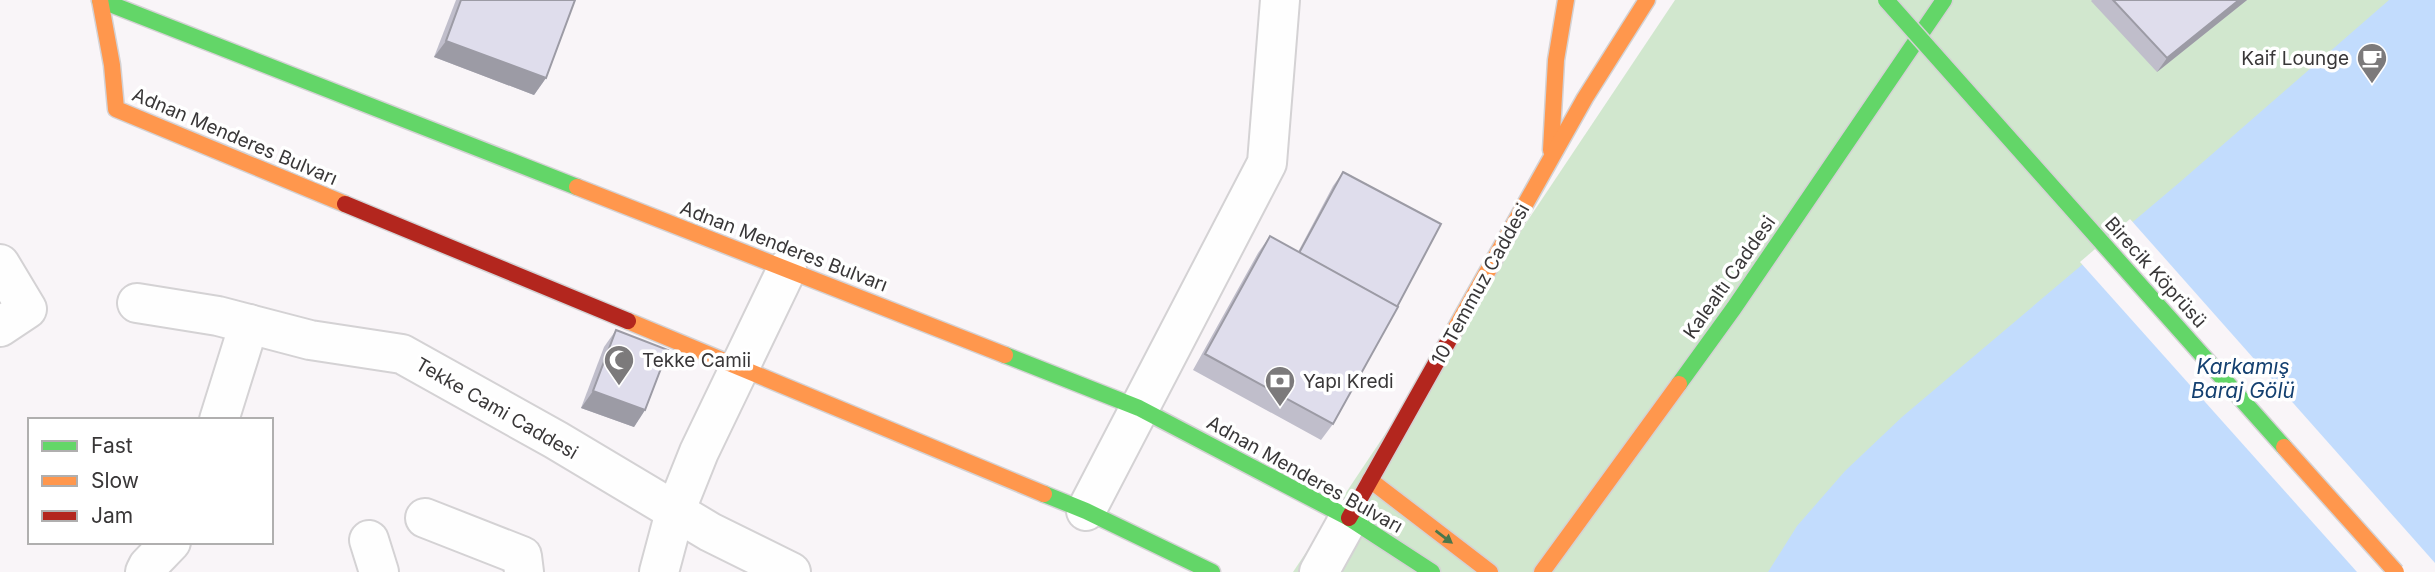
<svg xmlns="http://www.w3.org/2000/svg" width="2435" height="572" viewBox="0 0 2435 572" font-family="Inter,sans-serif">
<rect width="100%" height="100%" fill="#f9f5f8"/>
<polygon fill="#d1e7ce" points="1675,0 2435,0 1966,572 1293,572"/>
<polygon fill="#c2dcfd" points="2389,0 2435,0 2435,572 1768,572 1797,526 1845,471 1902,417 2180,182"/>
<polygon fill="#f9f5f8" points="2130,219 2435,563 2435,572 2357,572 2080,262"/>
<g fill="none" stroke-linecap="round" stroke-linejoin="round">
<g stroke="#d4d2d4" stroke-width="42">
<g id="street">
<polyline points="0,264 27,309 0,327"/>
<polyline points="137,303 218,316 310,340 402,354 556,440 710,532 791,572"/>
<polyline points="219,420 249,324"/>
<polyline points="1086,511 1267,163 1280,0"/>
<polyline points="425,518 522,556 524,572"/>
<polyline points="369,540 379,572"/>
<polyline points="145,572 148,566 171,542"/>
<polyline points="659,572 675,512 699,452 787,269"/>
<polyline points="1319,572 1349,518"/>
</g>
</g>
<g stroke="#d4d2d4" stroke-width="19">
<g id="fast">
<polyline points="100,0 577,187"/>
<polyline points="1005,355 1139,408 1349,518 1432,572"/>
<polyline points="1679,384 1734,308 1944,0"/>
<polyline points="1044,494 1086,511 1212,572"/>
</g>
</g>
<g stroke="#d4d2d4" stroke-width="19">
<g id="slow">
<polyline points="100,0 112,65 116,109 345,204"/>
<polyline points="1551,150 1556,60 1566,0"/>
<polyline points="577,187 1005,355"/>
<polyline points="628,321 1044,494"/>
<polyline points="1454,331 1585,98 1647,0"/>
<polyline points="1370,480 1490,572"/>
<polyline points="1542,572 1679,384"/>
</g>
</g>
<g stroke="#d4d2d4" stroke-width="19">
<g id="jam">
<polyline points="345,204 628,321"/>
<polyline points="1349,518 1454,331"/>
</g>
</g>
<use href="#street" stroke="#fefefe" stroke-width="38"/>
<use href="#fast" stroke="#63d668" stroke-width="16"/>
<use href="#slow" stroke="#ff974d" stroke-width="16"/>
<use href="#jam" stroke="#b3261e" stroke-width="16"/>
<g stroke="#d4d2d4" stroke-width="19" stroke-linecap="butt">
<polyline id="fast-bridge" points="1886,0 2284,447"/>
</g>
<g stroke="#d4d2d4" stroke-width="19" stroke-linecap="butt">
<polyline id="slow-bridge" points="2284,447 2396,572"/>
</g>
<use href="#fast-bridge" stroke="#63d668" stroke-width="16"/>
<use href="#slow-bridge" stroke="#ff974d" stroke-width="16"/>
</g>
<g fill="#c0becb">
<polygon points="456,0 575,0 546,78 534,95 434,57"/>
<polygon points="2092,0 2247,0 2157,72 2091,1"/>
<polygon points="1343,172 1333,424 1321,440 1193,370 1258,253 1270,236 1298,252 1333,186"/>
<polygon points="616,330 645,410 634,427 581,408 604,347"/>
</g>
<g fill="#9c9ba5">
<polygon points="2239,0 2247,0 2157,72 2167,58"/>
<polygon points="446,41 546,78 534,95 434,57"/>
<polygon points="593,391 645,410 634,427 581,408"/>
</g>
<g fill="#dfddec" stroke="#9c9ba5" stroke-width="2">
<polygon points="461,0 575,0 546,78 446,41"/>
<polygon points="2113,0 2239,0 2167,58"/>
<polygon points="1343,172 1441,224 1397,307 1299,253"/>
<polygon points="1270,236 1398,307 1333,424 1205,354"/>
<polygon points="616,330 668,350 645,410 593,391"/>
</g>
<defs><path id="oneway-solid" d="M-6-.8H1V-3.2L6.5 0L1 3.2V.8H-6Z" transform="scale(1.75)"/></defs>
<use fill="#4a774b" href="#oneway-solid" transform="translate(1444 537) rotate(37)"/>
<defs>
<g id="cafe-pin" transform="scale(1.575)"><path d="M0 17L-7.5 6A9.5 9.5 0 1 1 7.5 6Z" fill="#7c7a7b" stroke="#fff"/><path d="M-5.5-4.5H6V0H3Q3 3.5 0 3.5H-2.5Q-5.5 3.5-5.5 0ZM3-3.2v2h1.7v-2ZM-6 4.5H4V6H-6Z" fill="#fff"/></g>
<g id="mosque-pin" transform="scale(1.575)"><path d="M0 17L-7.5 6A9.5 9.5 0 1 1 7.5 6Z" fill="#7c7a7b" stroke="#fff"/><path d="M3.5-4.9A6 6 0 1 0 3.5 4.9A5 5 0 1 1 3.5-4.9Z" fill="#fff"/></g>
<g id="bank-pin" transform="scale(1.575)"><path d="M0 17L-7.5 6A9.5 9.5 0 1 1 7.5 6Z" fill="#7c7a7b" stroke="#fff"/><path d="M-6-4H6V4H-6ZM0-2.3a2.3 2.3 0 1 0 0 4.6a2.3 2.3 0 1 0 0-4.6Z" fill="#fff"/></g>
</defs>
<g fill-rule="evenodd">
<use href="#cafe-pin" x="2372" y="58"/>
<use href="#mosque-pin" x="619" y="360"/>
<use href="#bank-pin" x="1280" y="381"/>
</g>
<g text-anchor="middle" stroke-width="7" stroke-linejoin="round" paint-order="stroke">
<g font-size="19" fill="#393738" stroke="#fff" text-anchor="start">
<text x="2349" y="65" text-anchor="end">Kaif Lounge</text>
<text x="642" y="367">Tekke Camii</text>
<text x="1303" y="388">Yapı Kredi</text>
</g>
<g font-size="19" fill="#393738" stroke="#fff">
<text transform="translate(235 136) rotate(23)" y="7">Adnan Menderes Bulvarı</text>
<text transform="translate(784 246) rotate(21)" y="7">Adnan Menderes Bulvarı</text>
<text transform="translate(2156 272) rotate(48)" y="7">Birecik Köprüsü</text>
<text transform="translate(1729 277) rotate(-55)" y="7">Kalealtı Caddesi</text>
<text transform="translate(1480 284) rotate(-61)" y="7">10 Temmuz Caddesi</text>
<text transform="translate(497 408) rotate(30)" y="7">Tekke Cami Caddesi</text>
<text transform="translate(1305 474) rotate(29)" y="7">Adnan Menderes Bulvarı</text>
</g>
<g font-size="21" font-style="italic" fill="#144070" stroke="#fff">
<text x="2243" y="374">Karkamış<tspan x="2243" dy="24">Baraj Gölü</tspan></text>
</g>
</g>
<rect x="28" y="418" width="245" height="126" fill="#ffffff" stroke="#b0afaf" stroke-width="2"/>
<rect x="42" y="441" width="35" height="10" fill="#63d668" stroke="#b0afaf" stroke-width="2"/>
<text x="91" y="453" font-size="21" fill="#393738">Fast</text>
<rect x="42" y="476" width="35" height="10" fill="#ff974d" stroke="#b0afaf" stroke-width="2"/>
<text x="91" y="488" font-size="21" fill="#393738">Slow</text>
<rect x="42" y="511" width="35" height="10" fill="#b3261e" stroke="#b0afaf" stroke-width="2"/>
<text x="91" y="523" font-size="21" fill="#393738">Jam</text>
</svg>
